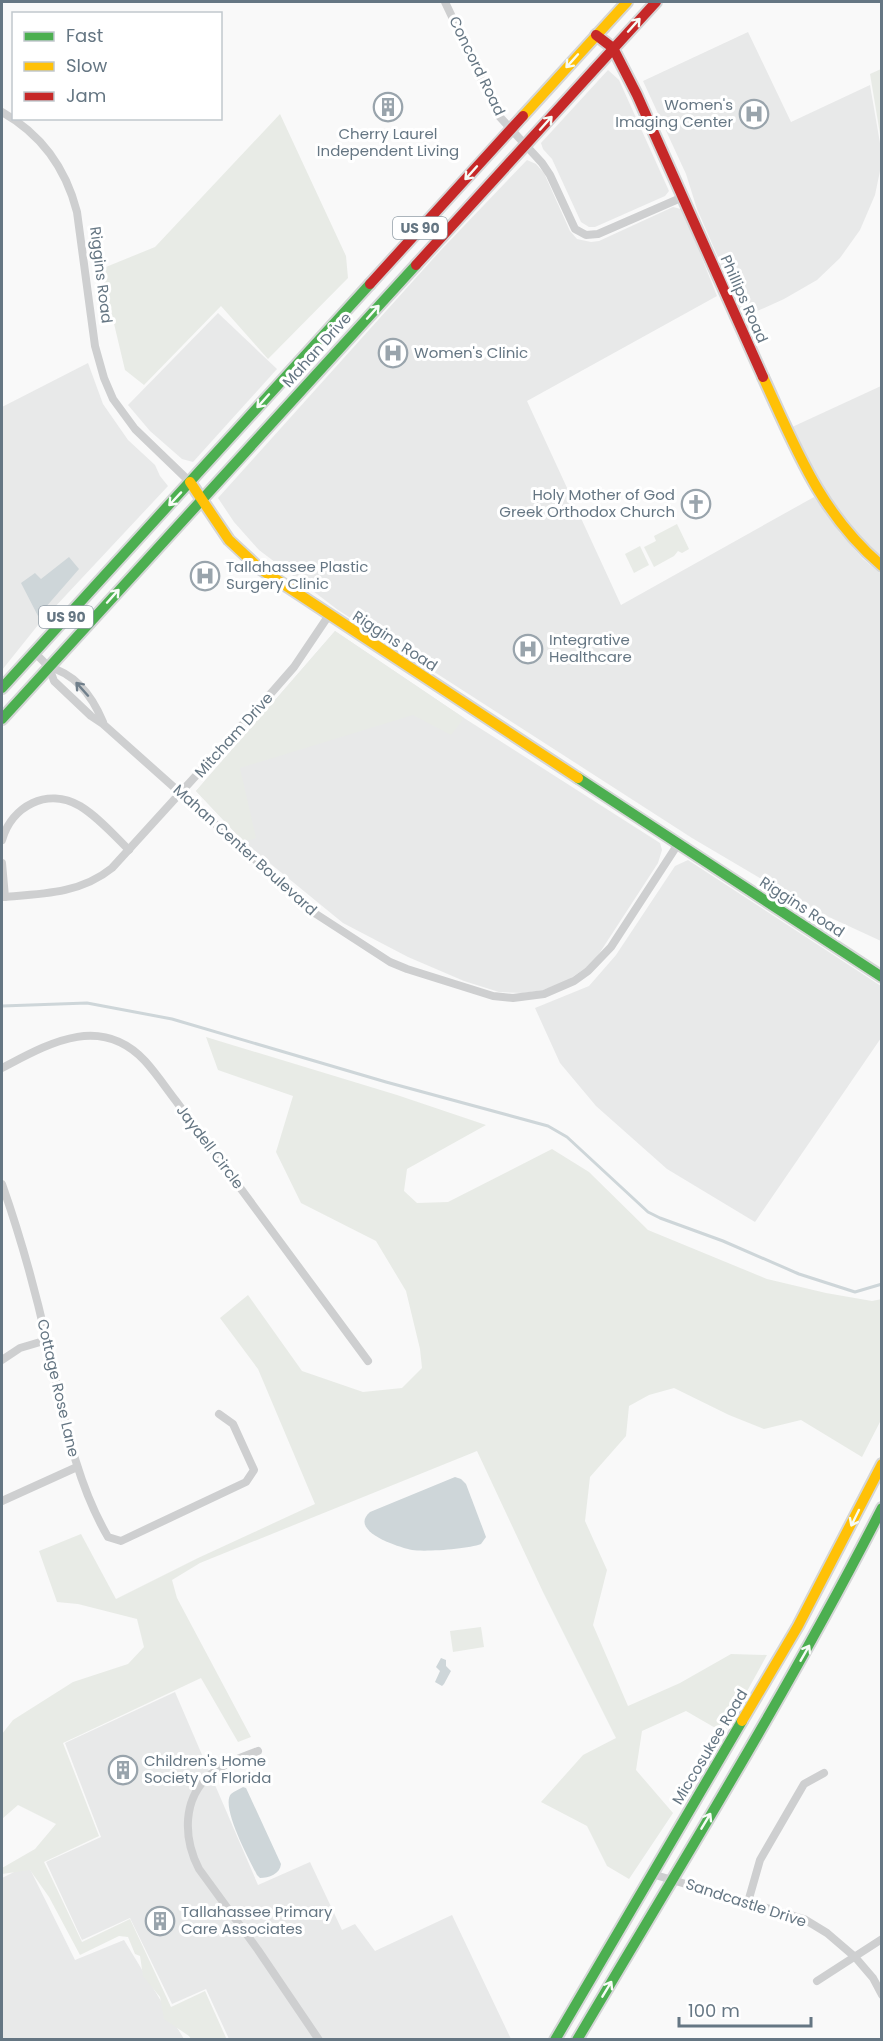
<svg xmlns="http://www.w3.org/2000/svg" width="883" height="2041" viewBox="0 0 883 2041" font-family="Poppins,sans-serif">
<rect width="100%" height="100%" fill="#f9f9f9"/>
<g fill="#e8e9e9">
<polygon points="748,32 791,122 870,85 881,149 880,171 875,195 860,230 840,258 817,280 784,299 744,317 697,209 686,174 643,81"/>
<polygon points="608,70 619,80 669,191 665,196 595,227 589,227 581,222 552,159 543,149 541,143"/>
<polygon points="527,160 536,164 544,173 570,231 577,239 591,242 599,241 673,207 681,209 684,213 717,296 527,401 621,605 814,497 840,533 863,559 881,574 881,941 816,911 692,838 338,610 259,550 234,522 218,498 440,251"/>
<polygon points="218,313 277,369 193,462 182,459 150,431 128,405"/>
<polygon points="88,363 103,404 128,440 155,465 160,476 168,486 38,625 2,670 2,407"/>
<polygon points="881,386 881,556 878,557 834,507 816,481 790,428"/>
<polygon points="335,631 464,718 660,843 662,850 658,863 595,960 587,967 565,982 543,990 523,993 499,992 464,981 408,957 343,923 244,842 196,791"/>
<polygon points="688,860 881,986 881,1038 755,1222 667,1169 596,1106 560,1063 535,1008 589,986 616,955 675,866"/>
<polygon points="175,1692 258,1885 310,1862 342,1930 355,1924 375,1951 452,1915 511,2039 229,2039 206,1989 172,2004 130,1918 82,1940 46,1862 101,1837 65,1743"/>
<polygon points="28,1865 75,1960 124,1940 184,2039 2,2039 2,1878"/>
</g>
<g fill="#e8ebe6">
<polygon points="881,69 881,140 870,74"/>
<polygon points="280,114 346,256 348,278 268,359 221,306 144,385 125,370 101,269 155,247"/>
<polygon points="677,524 689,549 682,553 678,551 674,556 654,567 644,547 656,541 654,536"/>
<polygon points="640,546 649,565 634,573 625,554"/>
<polygon points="335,631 464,718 451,735 413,715 240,768 256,838 244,842 196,791"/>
<polygon points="206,1037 397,1095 486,1125 407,1169 404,1191 417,1203 448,1202 552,1149 589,1172 648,1230 767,1279 826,1293 872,1301 882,1299 881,1420 862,1457 801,1420 764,1429 729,1415 674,1388 649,1395 629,1406 626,1436 590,1477 585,1521 607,1570 593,1625 628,1706 680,1683 731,1654 767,1655 724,1733 686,1711 642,1731 636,1770 673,1813 629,1879 607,1866 587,1826 541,1802 583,1755 616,1738 543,1592 477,1451 200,1563 172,1580 177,1598 251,1737 238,1742 201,1678 63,1743 99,1836 44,1862 82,1942 130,1919 171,2007 205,1991 227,2040 191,2039 189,2036 164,2019 160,1997 143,1976 140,1956 135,1954 128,1937 119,1936 80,1955 49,1897 30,1870 2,1874 2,1868 35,1849 56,1824 18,1805 2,1819 2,1734 13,1720 73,1682 128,1664 144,1647 137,1619 78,1604 57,1602 39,1551 81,1534 116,1599 198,1558 315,1504 258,1369 220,1318 248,1295 302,1371 363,1392 402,1388 422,1368 420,1349 406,1291 376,1241 301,1203 276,1152 293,1096 218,1070"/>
<polygon points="481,1627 484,1647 453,1652 450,1631"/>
</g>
<g fill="#ced6d9">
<polygon points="69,557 79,569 38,616 21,583 35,573 41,579"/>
<path d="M 455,1477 L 461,1479 L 466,1484 L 486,1537 L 481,1544 C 468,1549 426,1552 412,1550 C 398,1547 348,1531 370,1512 Z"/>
<polygon points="441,1658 446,1660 446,1666 451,1671 444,1684 442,1686 435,1682 440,1671 436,1667"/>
<path d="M 243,1787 L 246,1788 L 281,1864 C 280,1874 269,1878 260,1878 L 257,1875 C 250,1861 220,1806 231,1794 C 234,1791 240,1789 243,1787 Z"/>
</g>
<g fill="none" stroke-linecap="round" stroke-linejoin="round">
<polyline stroke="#ced6d9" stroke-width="3" points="2,1006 87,1003 172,1019 386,1082 548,1126 567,1137 648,1212 660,1218 723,1241 799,1274 855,1292 882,1284"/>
<g stroke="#d5d6d7" stroke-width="14">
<g id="fast">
<polyline points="2,688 370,284"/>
<polyline points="2,719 416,265"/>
<polyline points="578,778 882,977"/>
<polyline points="555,2040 742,1721"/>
<path d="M 577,2040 C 681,1864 789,1690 882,1508"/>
</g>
</g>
<g stroke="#d5d6d7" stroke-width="14">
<g id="slow">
<polyline points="523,116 627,2"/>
<path d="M 763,377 C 796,449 820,513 882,566"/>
<polyline points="190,482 229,540 259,568 578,778"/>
<polyline points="742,1721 798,1626 882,1464"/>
</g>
</g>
<g stroke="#d5d6d7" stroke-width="14">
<g id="jam">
<polyline points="596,35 613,48 637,95 763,377"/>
<polyline points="416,265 656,2"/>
<polyline points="370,284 523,116"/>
</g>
</g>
<g stroke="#cecfd0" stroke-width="8">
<polyline points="445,2 499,116 542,163 550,175 575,229 586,235 598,234 683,197"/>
<path d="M 2,112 C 41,134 66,169 77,212 L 95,346 L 104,378 L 113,399 L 135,429 L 190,482"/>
<polyline points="34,652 49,667 54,681 91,716 103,724 316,914 390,962 407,969 493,996 513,998 544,994 574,981 588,971 611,947 678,844"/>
<path d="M 49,667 C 76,674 93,698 103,722"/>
<path d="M 2,840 C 12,806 47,787 80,806 C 98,817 114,835 129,850"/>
<polyline points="2,863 5,897"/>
<path d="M 2,897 C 41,894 80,894 112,868 L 273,691 L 294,667 L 329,615"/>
<path d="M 2,1068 C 48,1044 100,1013 145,1061 C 156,1073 166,1088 176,1101 L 368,1361"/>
<path d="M 2,1184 C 20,1235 35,1289 47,1342 C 63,1409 73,1477 108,1537 L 121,1541 L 246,1482 L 254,1470 L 233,1424 L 219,1414"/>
<polyline points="2,1360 20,1348 47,1340"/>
<polyline points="2,1501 77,1467"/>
<path d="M 258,1751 C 242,1757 225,1763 211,1774 C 182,1798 183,1838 199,1869 L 258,1950 L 319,2040"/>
<polyline points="652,1874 804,1919 827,1933 855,1957 873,1978 882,1995"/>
<polyline points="748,1902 760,1860 804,1784 824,1773"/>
<polyline points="817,1981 882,1939"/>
</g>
<use href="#fast" stroke="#4caf50" stroke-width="10"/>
<use href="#slow" stroke="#ffc107" stroke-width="10"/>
<use href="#jam" stroke="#c62828" stroke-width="10"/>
</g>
<defs><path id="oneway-shaft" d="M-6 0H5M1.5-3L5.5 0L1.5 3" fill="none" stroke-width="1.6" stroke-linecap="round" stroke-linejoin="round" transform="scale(1.5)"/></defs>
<g stroke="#f6fbf6">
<use href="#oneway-shaft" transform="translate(634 25) rotate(-48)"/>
<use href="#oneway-shaft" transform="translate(572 61) rotate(132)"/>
<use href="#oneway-shaft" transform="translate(546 123) rotate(-48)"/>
<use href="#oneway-shaft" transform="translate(471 173) rotate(132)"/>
<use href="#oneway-shaft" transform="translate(373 312) rotate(-48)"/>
<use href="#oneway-shaft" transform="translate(263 401) rotate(132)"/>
<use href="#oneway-shaft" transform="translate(175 499) rotate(133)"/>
<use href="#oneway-shaft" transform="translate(113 596) rotate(-48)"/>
<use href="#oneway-shaft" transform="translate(855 1518) rotate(116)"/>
<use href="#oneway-shaft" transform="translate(805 1653) rotate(-60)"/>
<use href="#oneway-shaft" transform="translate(706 1821) rotate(-59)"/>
<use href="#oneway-shaft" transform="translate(607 1989) rotate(-59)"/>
</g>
<use stroke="#707f8b" href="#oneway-shaft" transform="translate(82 689) rotate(-132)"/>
<defs>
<g id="building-ring" transform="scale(1.5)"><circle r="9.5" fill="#fff" stroke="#99a4ac" stroke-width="1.5"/><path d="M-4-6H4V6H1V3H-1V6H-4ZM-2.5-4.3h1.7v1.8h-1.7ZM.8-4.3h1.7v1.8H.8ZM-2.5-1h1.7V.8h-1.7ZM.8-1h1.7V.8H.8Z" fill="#99a4ac"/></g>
<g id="hospital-ring" transform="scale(1.5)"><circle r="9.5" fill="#fff" stroke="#99a4ac" stroke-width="1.5"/><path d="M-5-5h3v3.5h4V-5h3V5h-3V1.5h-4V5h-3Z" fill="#99a4ac"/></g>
<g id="church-ring" transform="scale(1.5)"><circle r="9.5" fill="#fff" stroke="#99a4ac" stroke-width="1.5"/><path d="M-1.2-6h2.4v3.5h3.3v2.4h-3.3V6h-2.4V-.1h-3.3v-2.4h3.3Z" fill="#99a4ac"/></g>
</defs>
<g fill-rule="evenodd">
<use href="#building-ring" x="388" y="107"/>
<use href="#hospital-ring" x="754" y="114"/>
<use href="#hospital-ring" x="393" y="353"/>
<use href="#church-ring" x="696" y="504"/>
<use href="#hospital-ring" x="205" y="576"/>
<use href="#hospital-ring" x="528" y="649"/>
<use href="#building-ring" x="123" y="1770"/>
<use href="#building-ring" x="160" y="1921"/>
</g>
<g text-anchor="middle" stroke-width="6" stroke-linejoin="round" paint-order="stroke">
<g fill="#fff" stroke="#939fa8" stroke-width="1.5">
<rect x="393" y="217" width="54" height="22" rx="4.5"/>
<rect x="39" y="606" width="54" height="22" rx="4.5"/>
</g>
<g font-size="14" font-weight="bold" fill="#657683">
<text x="420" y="233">US 90</text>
<text x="66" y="622">US 90</text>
</g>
<g font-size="15" fill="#657683" stroke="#fff">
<text transform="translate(477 66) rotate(64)" y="5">Concord Road</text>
<text transform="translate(101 275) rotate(83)" y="5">Riggins Road</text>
<text transform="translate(744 299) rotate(66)" y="5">Phillips Road</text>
<text transform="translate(317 350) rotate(-48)" y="5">Mahan Drive</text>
<text transform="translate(395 641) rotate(33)" y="5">Riggins Road</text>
<text transform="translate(234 735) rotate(-48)" y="5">Mitcham Drive</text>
<text transform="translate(245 850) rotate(42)" y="5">Mahan Center Boulevard</text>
<text transform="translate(802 907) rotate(33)" y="5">Riggins Road</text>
<text transform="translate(210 1147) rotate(53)" y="5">Jaydell Circle</text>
<text transform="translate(58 1388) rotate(77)" y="5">Cottage Rose Lane</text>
<text transform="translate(710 1747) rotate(-59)" y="5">Miccosukee Road</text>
<text transform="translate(746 1903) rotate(18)" y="5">Sandcastle Drive</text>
</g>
<g font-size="15" fill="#657683" stroke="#fff" text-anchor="start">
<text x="733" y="110" text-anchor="end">Women's<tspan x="733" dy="17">Imaging Center</tspan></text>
<text x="388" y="139" text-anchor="middle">Cherry Laurel<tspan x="388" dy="17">Independent Living</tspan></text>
<text x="414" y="358">Women's Clinic</text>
<text x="675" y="500" text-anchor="end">Holy Mother of God<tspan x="675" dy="17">Greek Orthodox Church</tspan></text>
<text x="226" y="572">Tallahassee Plastic<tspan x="226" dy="17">Surgery Clinic</tspan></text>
<text x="549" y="645">Integrative<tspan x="549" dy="17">Healthcare</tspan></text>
<text x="144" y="1766">Children's Home<tspan x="144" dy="17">Society of Florida</tspan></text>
<text x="181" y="1917">Tallahassee Primary<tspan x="181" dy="17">Care Associates</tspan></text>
</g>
</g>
<rect width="883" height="2041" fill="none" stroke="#657683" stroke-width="6"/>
<rect x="12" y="12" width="210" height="108" fill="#ffffff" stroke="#c1c8cd" stroke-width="1.5"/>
<rect x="24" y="32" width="30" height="9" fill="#4caf50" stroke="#c1c8cd" stroke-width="1.5"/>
<text x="66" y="42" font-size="18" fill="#657683">Fast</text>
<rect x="24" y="62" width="30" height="9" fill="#ffc107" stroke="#c1c8cd" stroke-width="1.5"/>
<text x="66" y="72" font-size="18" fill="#657683">Slow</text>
<rect x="24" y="92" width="30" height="9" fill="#c62828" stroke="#c1c8cd" stroke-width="1.5"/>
<text x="66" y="102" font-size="18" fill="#657683">Jam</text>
<path d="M679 2017v9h132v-9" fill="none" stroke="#657683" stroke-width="3"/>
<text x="688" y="2017" font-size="18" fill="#657683" stroke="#ffffff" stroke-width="4.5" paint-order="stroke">100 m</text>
</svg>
